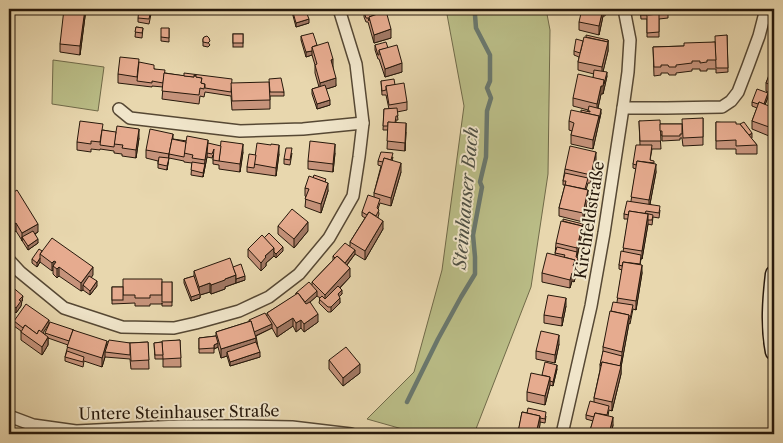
<svg xmlns="http://www.w3.org/2000/svg" width="783" height="443" viewBox="0 0 783 443" font-family="'Libre Caslon Text',serif">
<rect width="100%" height="100%" fill="#e8d7ae"/>
<filter id="stains"><feTurbulence type="fractalNoise" baseFrequency=".004" numOctaves="4"/><feColorMatrix values="0 0 0 0 .2 0 0 0 0 .09 0 0 0 0 .02 0 0 0 .5 -.17"/></filter>
<radialGradient id="worn" r=".72"><stop offset=".6" stop-color="#630" stop-opacity="0"/><stop offset="1" stop-color="#630" stop-opacity=".3"/></radialGradient>
<g fill="#babd87" stroke="#706a49">
<polygon points="446,9 546,9 550,30 548,174 531,287 474,434 420,434 367,419 414,372 442,270 464,106"/>
<polygon points="53,60 104,67 98,111 52,104"/>
<polygon points="177,432 300,433 305,434 117,434"/>
</g>
<g fill="none" stroke-linecap="round" stroke-linejoin="round">
<polyline stroke="#6a786e" stroke-width="4.5" points="407,402 438,339 461,297 475,274 475,257 473,235 482,187 480,182 486,157 487,111 491,98 487,88 490,81 490,55 476,28 475,15"/>
<g stroke="#564834" stroke-width="14">
<g id="minor">
<polyline points="623,108 666,108 722,107 731,101 738,92 748,66 759,36 766,9"/>
<polyline points="119,109 130,118 240,131 303,129 363,123"/>
<polyline points="9,260 20,272 64,308 122,327 174,328 196,323 239,311 269,297 299,274 329,238 353,196 359,157 363,123 356,64 339,9"/>
<polyline points="9,416 33,425 76,431 179,426 245,426 292,427 351,434"/>
<polyline points="562,434 591,306 604,233 623,108 628,72 630,40 624,9"/>
</g>
</g>
<g stroke="#26180b" stroke-width="19">
<path id="secondary" d="M 774,274 C 771,300 769,326 774,352"/>
</g>
<use href="#minor" stroke="#f0e5ca" stroke-width="11"/>
<use href="#secondary" stroke="#f0e5ca" stroke-width="16"/>
</g>
<g fill="#c6937b" stroke="#26180b">
<polygon points="86,9 80,55 60,52 60,44"/>
<polygon points="292,9 309,23 296,27 292,12"/>
<polygon points="607,9 605,16 603,16 599,35 579,30 579,22"/>
<polygon points="640,9 668,9 668,18 659,19 659,37 647,37 647,19 641,19"/>
<polygon points="364,12 377,14 391,38 374,43 368,22 366,22 364,17"/>
<polygon points="151,14 149,24 138,22 138,18"/>
<polygon points="136,27 143,28 142,38 135,37"/>
<polygon points="169,28 169,42 161,41 161,37"/>
<rect x="233" y="34" width="10" height="13"/>
<polygon points="727,35 728,72 716,73 716,69 707,69 707,71 700,71 700,69 692,69 692,71 676,73 676,75 669,75 668,73 661,73 661,75 654,76 653,47 684,46 715,42"/>
<polygon points="301,36 317,45 333,67 336,86 326,89 330,105 317,109 312,94 312,89 319,87 315,73 315,65 312,55 306,57 301,40"/>
<polygon points="204,37 210,45 208,47 203,46 203,39"/>
<polygon points="608,40 608,51 603,71 607,76 603,94 601,94 598,108 601,113 593,149 571,144 571,135 572,131 569,130 569,121 581,112 588,112 588,110 573,106 573,98 593,78 594,74 578,70 578,62 579,57 574,55 574,51 583,41"/>
<polygon points="375,45 388,48 402,72 385,77 379,59 378,59 375,50"/>
<polygon points="9,58 10,96 10,104 9,104"/>
<polygon points="139,63 165,73 284,92 284,96 270,96 270,109 232,110 231,96 205,92 204,97 200,96 199,104 162,99 163,87 152,86 152,87 118,83 118,74"/>
<polygon points="774,65 774,95 766,91 766,83"/>
<polygon points="381,81 395,85 407,102 407,110 397,112 398,120 396,120 396,123 406,132 405,151 387,149 388,130 383,130 384,109 389,109 386,95 382,95"/>
<polygon points="768,97 765,105 774,108 774,122 769,136 752,129 752,121 757,108 752,106 752,102"/>
<polygon points="9,115 13,160 13,178 9,178"/>
<polygon points="703,118 703,145 683,146 682,138 680,138 680,140 662,141 662,135 660,135 661,149 652,149 650,160 654,164 656,172 650,204 660,210 659,218 653,217 652,225 648,224 642,259 641,259 640,265 642,273 636,310 633,309 630,324 629,323 621,367 621,374 612,411 609,410 608,416 613,425 611,434 589,434 593,421 586,419 586,415 594,402 594,398 600,370 600,365 603,352 603,347 617,302 622,270 619,269 619,265 623,252 628,219 624,219 624,214 631,201 636,169 633,168 633,164 640,145 639,121 660,124 682,124"/>
<polygon points="716,122 736,124 752,138 751,138 757,145 757,154 736,154 736,149 716,149"/>
<polygon points="103,130 139,138 136,158 122,156 122,154 114,153 114,151 100,149 100,150 91,149 91,152 77,150 77,142"/>
<polygon points="173,139 208,144 243,152 240,172 219,169 219,165 213,164 213,155 212,158 207,157 203,177 191,175 192,163 184,162 184,161 169,158 167,170 158,168 158,161 146,158 146,150"/>
<polygon points="292,153 290,165 284,164 284,159"/>
<polygon points="335,153 333,172 308,169 308,161"/>
<polygon points="279,154 276,176 247,172 247,167 256,155"/>
<polygon points="393,157 392,161 401,172 391,206 380,203 378,209 379,214 378,217 383,229 365,260 355,254 347,265 350,277 340,288 342,294 339,297 340,303 331,312 328,312 319,303 320,298 317,296 310,302 318,322 304,332 301,328 296,332 293,326 277,337 272,328 256,336 260,357 230,366 227,356 221,358 218,347 214,349 214,353 199,353 199,338 216,336 216,332 267,316 267,313 296,295 296,293 312,285 312,282 333,260 333,256 350,246 350,242 365,218 362,216 362,212 374,197 374,193 381,166 378,165 378,161"/>
<polygon points="596,160 591,183 588,183 586,190 588,199 583,222 559,216 559,208 565,185 563,185 563,181 565,169"/>
<polygon points="326,182 328,191 321,213 305,207 306,197 305,196 305,188"/>
<polygon points="9,191 38,232 35,234 38,243 28,250 16,231 14,232 9,223"/>
<polygon points="278,226 308,231 294,248 278,234"/>
<polygon points="583,228 577,258 578,262 577,268 576,268 576,275 574,282 572,281 570,288 542,282 542,273 555,255 556,243"/>
<polygon points="264,238 283,251 276,258 274,256 266,263 266,266 261,271 248,257 248,249"/>
<polygon points="42,251 93,275 91,277 97,286 90,295 83,290 81,291 59,276 57,278 53,274 53,270 52,271 40,262 37,267 32,263 32,259"/>
<polygon points="233,267 245,280 225,287 225,289 211,294 210,292 200,295 200,298 191,301 184,283 184,279 194,276 194,271"/>
<polygon points="172,282 172,306 162,306 162,303 162,304 150,304 150,306 135,306 135,303 112,304 112,287 162,287"/>
<polygon points="9,287 23,300 21,302 21,306 16,313 9,306"/>
<polygon points="566,306 562,326 544,323 544,315"/>
<polygon points="14,321 45,335 45,333 74,331 107,345 130,343 148,342 149,369 131,369 130,359 105,357 102,367 84,361 83,367 65,361 65,357 68,345 48,338 48,345 42,355 21,340 21,331 14,326"/>
<polygon points="180,340 181,367 163,367 163,359 155,359 154,343"/>
<polygon points="559,344 555,363 536,359 536,351"/>
<polygon points="329,360 360,373 343,386 329,369"/>
<polygon points="557,369 553,386 550,385 545,405 527,401 527,392 542,375"/>
<polygon points="522,412 546,416 545,423 540,422 538,434 518,434"/>
</g>
<g fill="#a17864" stroke="#26180b">
<polygon points="85,9 86,9 80,55 80,46"/>
<polygon points="603,9 603,16 599,35 599,26"/>
<polygon points="309,19 309,23 296,27 296,23"/>
<polygon points="391,29 391,38 374,43 374,35"/>
<polygon points="608,40 608,51 602,76 602,67"/>
<polygon points="312,51 312,55 306,57 306,52"/>
<polygon points="333,59 333,67 331,68 331,60"/>
<polygon points="402,63 402,72 385,77 385,69"/>
<polygon points="607,72 607,76 603,94 603,86"/>
<polygon points="336,78 336,86 320,91 320,83"/>
<polygon points="601,86 601,94 597,112 597,104"/>
<polygon points="768,93 768,97 763,110 763,106"/>
<polygon points="330,100 330,105 317,109 317,104"/>
<polygon points="601,109 601,113 593,149 593,140 599,116"/>
<polygon points="774,114 774,122 769,136 769,127"/>
<polygon points="406,123 406,132 405,151 405,143"/>
<polygon points="139,129 139,138 136,158 136,150"/>
<polygon points="752,133 752,138 747,141 747,137"/>
<polygon points="173,134 173,142 169,154 167,170 169,154"/>
<polygon points="208,140 207,157 203,177 205,160"/>
<polygon points="243,144 243,152 240,172 240,164"/>
<polygon points="335,144 335,153 333,172 333,164"/>
<polygon points="279,145 279,154 276,176 276,168"/>
<polygon points="596,152 596,160 591,183 591,175"/>
<polygon points="401,163 401,172 391,206 391,198"/>
<polygon points="656,164 656,172 649,209 649,200"/>
<polygon points="328,183 328,191 321,213 321,204"/>
<polygon points="588,190 588,199 583,222 583,213"/>
<polygon points="648,214 648,224 642,259 642,251"/>
<polygon points="383,221 383,229 365,260 365,251"/>
<polygon points="308,222 308,231 294,248 294,239"/>
<polygon points="16,223 16,231 14,232 14,224"/>
<polygon points="38,224 38,232 24,240 22,237 22,241 22,233"/>
<polygon points="583,224 582,234 577,256 577,248"/>
<polygon points="38,239 38,243 28,250 28,246"/>
<polygon points="283,247 283,251 276,258 276,254"/>
<polygon points="274,248 274,256 266,263 266,266 261,271 261,263 265,256"/>
<polygon points="355,250 355,254 343,270 343,266"/>
<polygon points="40,258 40,262 37,267 37,263"/>
<polygon points="54,261 54,266 53,266 53,270 52,271 52,263"/>
<polygon points="642,265 642,273 636,310 636,301"/>
<polygon points="59,267 59,276 57,278 57,269"/>
<polygon points="93,267 93,275 85,287 83,285 83,290 81,291 81,283"/>
<polygon points="576,267 576,275 574,282 574,273"/>
<polygon points="350,268 350,277 325,303 325,295"/>
<polygon points="572,273 572,281 570,288 570,280"/>
<polygon points="236,275 236,283 225,287 225,289 211,294 211,285 225,279"/>
<polygon points="245,276 245,280 236,283 236,279"/>
<polygon points="97,281 97,286 90,295 90,291"/>
<polygon points="210,283 210,292 200,295 200,298 191,301 191,297 199,294 199,287"/>
<polygon points="342,290 342,294 338,298 338,294"/>
<polygon points="317,291 317,296 303,308 303,303"/>
<polygon points="23,296 21,306 16,313 16,308 19,300"/>
<polygon points="340,298 340,303 331,312 331,307"/>
<polygon points="566,298 566,306 562,326 562,318"/>
<polygon points="318,314 318,322 304,332 304,324"/>
<polygon points="629,315 629,323 621,367 621,374 612,411 612,402 622,356 622,352"/>
<polygon points="293,318 293,326 277,337 277,328"/>
<polygon points="49,320 49,324 37,342 37,338"/>
<polygon points="301,320 301,328 296,332 296,323"/>
<polygon points="272,324 272,328 253,337 253,332"/>
<polygon points="559,335 559,344 555,363 555,355"/>
<polygon points="48,337 48,345 42,355 42,347"/>
<polygon points="256,338 256,347 227,352 227,356 221,358 221,349"/>
<polygon points="107,341 107,349 105,352 105,357 102,367 102,358"/>
<polygon points="218,343 218,347 214,349 214,345"/>
<polygon points="260,352 260,357 230,366 230,362"/>
<polygon points="360,364 360,373 343,386 343,378"/>
<polygon points="557,365 557,369 553,386 553,382"/>
<polygon points="550,377 550,385 545,405 545,396"/>
<polygon points="540,416 540,425 538,434 536,434"/>
<polygon points="613,417 613,425 611,434 609,434"/>
</g>
<g fill="#e6ab8f" stroke="#26180b">
<polygon points="64,9 85,9 80,46 60,44"/>
<polygon points="139,9 151,10 149,19 138,18"/>
<polygon points="292,9 305,9 309,19 296,23"/>
<polygon points="375,9 377,14 369,17 369,21 368,18 366,18 364,12"/>
<polygon points="582,9 603,9 599,26 579,22"/>
<polygon points="603,9 606,9 605,12 603,11"/>
<polygon points="640,9 648,9 648,15 659,14 659,32 647,33 647,15 641,15"/>
<rect x="648" y="9" width="20" height="1"/>
<polygon points="386,11 391,29 374,35 369,17"/>
<polygon points="136,27 143,28 142,33 135,32"/>
<polygon points="161,28 169,28 169,38 161,37"/>
<polygon points="313,33 317,45 312,47 312,51 306,52 301,36"/>
<rect x="233" y="34" width="10" height="9"/>
<polygon points="586,35 608,40 608,42 586,37"/>
<polygon points="727,35 728,68 716,68 715,36"/>
<polygon points="207,36 209,38 210,41 208,43 203,42 203,39 204,37"/>
<polygon points="584,37 608,42 602,67 578,62"/>
<polygon points="576,39 583,41 580,53 574,51"/>
<polygon points="328,42 333,59 331,60 336,78 320,83 315,65 317,64 312,47"/>
<polygon points="386,42 388,48 379,50 379,55 378,55 375,45"/>
<polygon points="715,42 716,60 707,60 707,62 700,63 700,61 692,61 692,63 676,65 676,67 669,67 668,65 661,65 661,67 654,67 653,47 684,46 684,43"/>
<polygon points="397,45 402,63 385,69 379,50"/>
<polygon points="120,57 139,59 137,77 118,74"/>
<polygon points="9,58 10,96 9,96"/>
<polygon points="139,62 154,65 154,69 165,70 163,83 152,81 152,83 137,81"/>
<polygon points="773,64 774,65 774,86 766,83"/>
<polygon points="594,70 607,72 604,84 604,80 593,78"/>
<polygon points="164,73 194,77 194,75 196,75 196,77 202,78 201,83 205,84 204,89 200,88 199,95 162,91"/>
<polygon points="184,73 232,79 231,92 205,88 205,84 201,83 202,78 196,77 196,75 194,75 194,77 184,76"/>
<polygon points="578,74 604,80 603,86 601,86 597,104 573,98"/>
<polygon points="281,78 284,92 270,92 269,79"/>
<polygon points="394,79 395,85 386,86 386,90 382,91 381,81"/>
<polygon points="269,82 270,100 232,101 231,83"/>
<polygon points="404,83 407,102 389,105 386,86"/>
<polygon points="325,85 330,100 317,104 312,89"/>
<polygon points="757,89 768,93 764,104 759,102 758,104 752,102"/>
<polygon points="759,102 774,108 774,114 769,127 752,121"/>
<polygon points="589,106 601,109 599,120 599,116 581,112 581,110 590,112 590,111 588,111"/>
<polygon points="397,108 398,116 396,116 395,123 388,122 388,126 383,126 384,109"/>
<polygon points="571,110 599,116 593,140 571,135 574,123 569,121"/>
<polygon points="9,115 10,115 11,121 9,121"/>
<polygon points="703,118 703,137 683,138 682,119"/>
<polygon points="660,120 661,141 640,141 639,121"/>
<polygon points="9,121 11,121 13,160 9,160"/>
<polygon points="80,121 103,124 100,142 91,141 91,144 77,142"/>
<polygon points="388,122 406,123 405,143 387,141"/>
<polygon points="716,122 736,122 736,124 740,124 757,145 736,146 736,140 716,141"/>
<polygon points="744,122 752,133 749,135 740,124"/>
<polygon points="660,124 682,124 682,134 680,134 680,136 662,136 662,131 660,131"/>
<polygon points="117,126 139,129 136,150 122,148 123,145 114,144"/>
<polygon points="150,129 173,134 169,154 146,150"/>
<polygon points="102,130 116,132 114,147 100,145"/>
<polygon points="187,136 208,140 205,160 192,158 193,155 184,153"/>
<polygon points="172,139 186,142 184,157 169,154"/>
<polygon points="221,141 243,144 240,164 219,161"/>
<polygon points="310,141 335,144 333,164 308,161"/>
<polygon points="208,143 221,146 219,161 213,160 214,149 212,154 207,153"/>
<polygon points="257,143 271,145 271,144 279,145 276,168 254,164"/>
<polygon points="636,145 652,145 650,160 654,161 654,163 637,161 636,165 633,164"/>
<polygon points="570,146 596,152 591,175 565,169"/>
<polygon points="286,148 292,148 290,160 284,159"/>
<polygon points="381,152 393,153 391,160 384,158 383,162 378,161"/>
<polygon points="249,154 256,155 254,168 247,167"/>
<polygon points="159,157 169,158 167,166 158,164"/>
<polygon points="384,158 401,163 391,198 374,193"/>
<polygon points="637,161 656,164 649,200 631,197"/>
<polygon points="192,162 205,164 203,173 191,170"/>
<rect x="9" y="164" width="4" height="10"/>
<polygon points="565,173 588,178 585,189 565,185 566,181 563,181"/>
<polygon points="314,175 326,179 325,182 313,178"/>
<polygon points="309,176 328,183 321,204 305,199 309,189 305,188"/>
<polygon points="565,185 588,190 583,213 559,208"/>
<polygon points="17,190 38,224 22,233 16,223 14,224 9,214 9,195"/>
<polygon points="368,195 380,199 377,208 379,210 376,216 369,212 367,215 362,212"/>
<polygon points="627,201 660,206 659,213 646,211 645,213 653,215 652,220 648,220 648,214 629,211 629,215 624,214"/>
<polygon points="292,209 308,222 294,239 278,226"/>
<polygon points="629,211 648,214 642,251 623,248"/>
<polygon points="369,212 383,221 365,251 350,242"/>
<polygon points="563,219 583,224 582,228 582,226 563,221"/>
<polygon points="561,221 582,226 577,248 556,243"/>
<polygon points="33,231 38,239 28,246 22,237"/>
<polygon points="269,233 283,247 276,254 274,252 274,248 264,238"/>
<polygon points="262,235 274,248 265,256 266,257 261,263 248,249"/>
<polygon points="52,238 93,267 81,283 59,267 57,269 53,266 56,262 54,261 52,263 40,254"/>
<polygon points="345,243 355,250 345,263 337,256 335,258 333,256"/>
<polygon points="557,247 577,252 576,257 578,258 577,264 575,264 575,260 564,257 565,255 555,253"/>
<polygon points="39,249 42,251 40,254 40,258 37,263 32,259"/>
<polygon points="621,251 641,255 640,264 623,262 622,266 619,265"/>
<polygon points="547,253 575,260 573,266 576,267 574,273 572,273 570,280 542,273"/>
<polygon points="337,256 350,268 325,295 312,282"/>
<polygon points="230,258 236,275 225,279 225,280 211,285 210,283 199,287 194,271"/>
<polygon points="623,262 642,265 636,301 617,298"/>
<polygon points="241,264 245,276 236,279 236,275 233,267"/>
<polygon points="89,276 97,281 90,291 83,285"/>
<polygon points="194,276 200,294 191,297 184,279"/>
<polygon points="123,279 162,279 162,295 150,295 150,298 135,298 135,295 123,295"/>
<rect x="162" y="282" width="10" height="20"/>
<polygon points="309,282 317,291 305,302 298,293 296,294 296,293"/>
<polygon points="10,285 23,296 19,300 21,301 16,308 9,302 9,287"/>
<polygon points="338,286 342,290 338,294 340,298 331,307 328,307 319,299 322,296 325,299"/>
<rect x="112" y="287" width="11" height="13"/>
<polygon points="298,293 306,304 310,302 318,314 304,324 301,320 296,323 293,318 277,328 267,313"/>
<polygon points="548,295 566,298 562,318 544,315"/>
<polygon points="613,302 633,305 630,319 629,319 629,315 611,311"/>
<polygon points="26,304 49,320 41,332 39,330 37,334 25,325 23,328 14,321"/>
<polygon points="610,311 629,315 622,352 603,347"/>
<polygon points="265,313 272,324 254,332 251,321 249,321 249,320"/>
<polygon points="251,321 256,338 221,349 216,332"/>
<polygon points="50,322 74,330 74,331 73,330 69,341 45,333"/>
<polygon points="25,325 37,334 39,330 48,337 42,347 21,332"/>
<polygon points="73,330 107,341 102,358 67,347"/>
<polygon points="541,331 559,335 555,355 536,351"/>
<polygon points="216,336 218,343 214,345 214,348 199,349 199,338"/>
<polygon points="109,340 130,343 130,355 105,352"/>
<polygon points="180,340 181,358 163,359 162,341"/>
<polygon points="148,342 149,360 131,361 130,343"/>
<polygon points="162,342 163,355 155,355 154,343"/>
<polygon points="256,342 260,352 230,362 227,352"/>
<polygon points="346,347 360,364 343,378 329,360"/>
<polygon points="67,351 84,357 83,362 65,357"/>
<polygon points="603,351 622,356 620,366 602,362 601,366 600,365"/>
<polygon points="545,362 557,365 553,382 550,381 550,377 542,375"/>
<polygon points="602,362 621,366 612,402 594,398"/>
<polygon points="531,373 550,377 545,396 527,392"/>
<polygon points="590,401 609,406 607,415 595,413 594,417 586,415"/>
<polygon points="528,408 546,412 545,419 540,418 540,416 527,413"/>
<polygon points="522,412 540,416 536,434 528,434 518,432"/>
<polygon points="595,413 613,417 609,434 589,434"/>
</g>
<g text-anchor="middle" stroke-width="4" stroke-linejoin="round" paint-order="stroke">
<g font-size="16" fill="#26180b" stroke="#f0e5ca">
<text transform="translate(589 220) rotate(-81)" y="6">Kirchfeldstraße</text>
<text transform="translate(179 412) rotate(-1)" y="6">Untere Steinhauser Straße</text>
</g>
<g font-size="18" font-style="italic" fill="#4e5045" stroke="#f0e5ca">
<text transform="translate(466 198) rotate(-85)" y="6">Steinhauser Bach</text>
</g>
</g>
<rect width="783" height="443" fill="none" stroke="#e8d7ae" stroke-width="30"/>
<rect x="10" y="10" width="763" height="423" fill="none" stroke="#26180b" stroke-width="2.5"/>
<rect x="15" y="15" width="753" height="413" fill="none" stroke="#26180b"/>
<rect width="100%" height="100%" filter="url(#stains)"/>
<rect width="100%" height="100%" fill="url(#worn)"/>
</svg>
